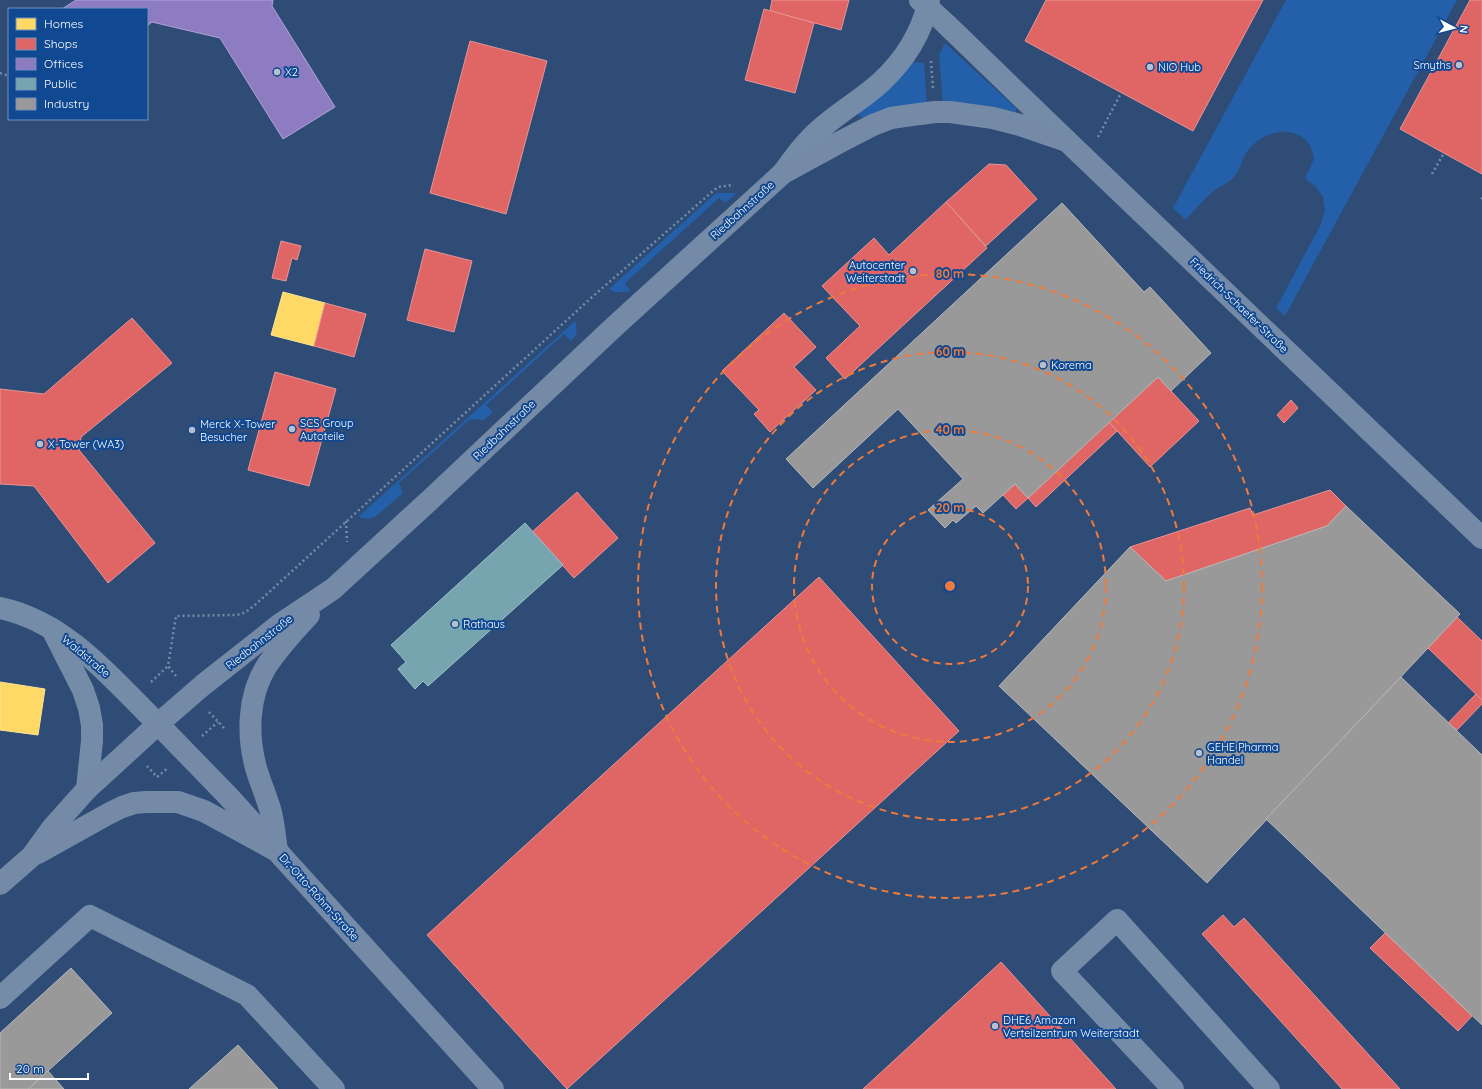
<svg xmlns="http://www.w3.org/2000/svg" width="1482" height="1089" viewBox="0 0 1482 1089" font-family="Quicksand,sans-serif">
<rect width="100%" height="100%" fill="#2e4c75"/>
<g fill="#245fa9">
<path d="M 1286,0 L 1457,0 L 1285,316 L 1276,308 L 1320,226 L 1325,210 L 1323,197 L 1316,187 L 1305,178 L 1314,159 C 1313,154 1312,148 1309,144 C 1294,124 1264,131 1250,148 C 1242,156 1241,169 1234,177 C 1226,185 1218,187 1211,193 C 1202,201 1194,211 1186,220 L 1173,208 Z"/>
<polygon points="945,43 1016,108 1016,114 943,104 939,55"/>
<path d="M 909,62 L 924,63 L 927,103 L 865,119 C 860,118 858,116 857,111 Z"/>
<polygon points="716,193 737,193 725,203 719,198 625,283 630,290 627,292 614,292 609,289"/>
<path d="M 575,321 C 578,328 577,336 571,341 L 564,334 L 486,405 L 493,412 L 484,420 L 470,419 L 399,483 L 403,493 L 375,517 L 367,519 L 358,517 Z"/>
</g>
<g fill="#ffd966" stroke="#ffe494">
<polygon points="283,292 325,303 314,346 271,335"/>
<polygon points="0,682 45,689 38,735 0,730"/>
</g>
<g fill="#e06666" stroke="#e99494">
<polygon points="772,0 849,0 841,30 770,11"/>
<polygon points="1046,0 1263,0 1193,131 1025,41"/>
<polygon points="1470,0 1482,0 1482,174 1400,129"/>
<polygon points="764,9 814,23 795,93 745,80"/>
<polygon points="470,41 547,61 506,214 430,193"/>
<polygon points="989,164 1006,165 1037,199 986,246 946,202"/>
<polygon points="946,202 987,248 845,379 826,358 860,326 822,286 874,238 889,255"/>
<polygon points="281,241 301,246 297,260 292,258 286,281 272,278"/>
<polygon points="425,249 472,261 454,332 407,320"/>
<polygon points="325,303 366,314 354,357 314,346"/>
<polygon points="784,313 816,347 794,367 816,390 770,432 754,414 759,410 722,371"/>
<polygon points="132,318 172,363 81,437 79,450 155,543 108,583 34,486 0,484 0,389 44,394"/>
<polygon points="275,372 336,389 309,486 248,470"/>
<polygon points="1158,377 1199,421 1150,467 1109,422"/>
<polygon points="1291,400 1298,408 1284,423 1277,415"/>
<polygon points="1109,422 1117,431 1036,507 1028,498"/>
<polygon points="1015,484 1028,498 1016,509 1003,495"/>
<polygon points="1330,490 1346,506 1327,526 1166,581 1130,547 1250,508 1253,515"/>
<polygon points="577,492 618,538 574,578 532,532"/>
<polygon points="819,577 959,731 567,1089 427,935"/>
<polygon points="1457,617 1482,641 1482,700 1428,648"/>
<polygon points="1476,694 1482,700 1482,704 1457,730 1448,723"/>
<polygon points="1223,915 1234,927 1244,918 1400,1089 1342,1089 1202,934"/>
<polygon points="1385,933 1472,1016 1458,1031 1370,948"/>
<polygon points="1001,962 1116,1089 863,1089"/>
</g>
<polygon fill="#8e7cc3" stroke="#b0a3d5" points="76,0 273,0 272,6 335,107 283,139 220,38 152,22 147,26 147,9 62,9"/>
<polygon fill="#76a5af" stroke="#9fc0c7" points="525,523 563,565 428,686 423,681 415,689 398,669 406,662 391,645"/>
<g fill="#999" stroke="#b8b8b8">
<polygon points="1062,203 1144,292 1150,287 1211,353 1171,391 1158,377 1028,498 1015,484 983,513 976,506 956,523 953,520 945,528 928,510 963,479 898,409 813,488 786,459"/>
<polygon points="1346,506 1460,614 1207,883 999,686 1130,547 1166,581 1327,526"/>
<polygon points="1401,677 1482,755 1482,1025 1266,819"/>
<polygon points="71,968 112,1013 28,1089 0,1089 0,1033"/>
<polygon points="238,1045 278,1089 189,1089"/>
<polygon points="48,1071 64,1089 28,1089"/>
</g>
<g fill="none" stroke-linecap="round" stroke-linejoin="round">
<g stroke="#758ca8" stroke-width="2.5" stroke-dasharray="2 3" stroke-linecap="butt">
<polyline points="931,61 933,88"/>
<polyline points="0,73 9,76"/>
<polyline points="1098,137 1121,93"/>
<polyline points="1432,174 1444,153"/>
<polyline points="1481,199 1482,198"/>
<polyline points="346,521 347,542"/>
<polyline points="176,676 168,666 176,616 237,615 246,612 255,605 591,298 713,191 718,187 732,185"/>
<polyline points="151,682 168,666"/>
<polyline points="209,712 226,730"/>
<polyline points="202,736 218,722"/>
<polyline points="147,766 157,777 168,768"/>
</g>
<g stroke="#758ca8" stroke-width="22">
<polyline points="920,0 946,24 1067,141"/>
<path d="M 783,173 C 791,162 799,150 809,140 C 830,117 858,103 880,83 C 905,60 922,33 929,0"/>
<path d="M 0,608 C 67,622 112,679 158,724"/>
<polyline points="52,629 83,690 89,708 92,725 92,741 87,789"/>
<polyline points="0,998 90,916 247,995 334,1089"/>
<polyline points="1173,1089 1062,971 1117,920 1269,1089"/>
</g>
<g stroke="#758aa6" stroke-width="22">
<polyline points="158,724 228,796 267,839"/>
<path d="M 277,851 C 275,837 274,822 270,809 C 266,795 260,782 256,768 C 247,735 248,696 266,667 C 278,648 294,631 309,615"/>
<polyline points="38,853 108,814 122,807 134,803 146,802 178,802 204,811 277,851 493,1089"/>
<polyline points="0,884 32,856 53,827 87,789 158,724 203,685 279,625 333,589 431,499 615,326 783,173 840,142 873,125 891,118 912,115 935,112 950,112 993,118 1020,125 1067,141 1482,538"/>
</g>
</g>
<g fill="none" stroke="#ed7a3d" stroke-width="2" stroke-dasharray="7 5">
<circle cx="950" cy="586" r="78"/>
<circle cx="950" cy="586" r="156"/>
<circle cx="950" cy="586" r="234"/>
<circle cx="950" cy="586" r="312"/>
</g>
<g fill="#b6c0cf" stroke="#114892" stroke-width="1.5">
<circle cx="1459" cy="65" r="4"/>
<circle cx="1150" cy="67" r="4"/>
<circle cx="277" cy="72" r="4"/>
<circle cx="913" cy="271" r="4"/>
<circle cx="1043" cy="365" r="4"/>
<circle cx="292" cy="429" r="4"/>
<circle cx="192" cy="430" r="4"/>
<circle cx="40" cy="444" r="4"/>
<circle cx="455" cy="624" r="4"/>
<circle cx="1199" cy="753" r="4"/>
<circle cx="995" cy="1026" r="4"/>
</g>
<g text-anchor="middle" stroke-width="4" stroke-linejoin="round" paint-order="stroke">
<g font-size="11" fill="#fff" stroke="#114892" text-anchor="start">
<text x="1451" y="69" text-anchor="end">Smyths</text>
<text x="1158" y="71">NIO Hub</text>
<text x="285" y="76">X2</text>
<text x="905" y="269" text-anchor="end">Autocenter<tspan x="905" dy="13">Weiterstadt</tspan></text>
<text x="1051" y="369">Korema</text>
<text x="300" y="427">SCS Group<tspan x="300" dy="13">Autoteile</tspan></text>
<text x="200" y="428">Merck X-Tower<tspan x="200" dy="13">Besucher</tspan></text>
<text x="48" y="448">X-Tower (WA3)</text>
<text x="463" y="628">Rathaus</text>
<text x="1207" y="751">GEHE Pharma<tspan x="1207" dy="13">Handel</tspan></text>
<text x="1003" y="1024">DHE6 Amazon<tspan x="1003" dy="13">Verteilzentrum Weiterstadt</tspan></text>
</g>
<g font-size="11" fill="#fff" stroke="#114892">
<text transform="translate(742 210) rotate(-42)" y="4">Riedbahnstraße</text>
<text transform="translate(1239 305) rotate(44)" y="4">Friedrich-Schaefer-Straße</text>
<text transform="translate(504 430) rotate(-44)" y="4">Riedbahnstraße</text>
<text transform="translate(259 642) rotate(-38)" y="4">Riedbahnstraße</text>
<text transform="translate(86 656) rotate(40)" y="4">Waldstraße</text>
<text transform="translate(319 897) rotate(48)" y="4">Dr.-Otto-Röhm-Straße</text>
</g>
</g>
<circle cx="950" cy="586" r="6" fill="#ed7a3d" stroke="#114892" stroke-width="2"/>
<g font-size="12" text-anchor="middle" font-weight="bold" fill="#ed7a3d" stroke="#114892" stroke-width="4" stroke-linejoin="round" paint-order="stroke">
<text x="950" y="278">80 m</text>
<text x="950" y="356">60 m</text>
<text x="950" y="434">40 m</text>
<text x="950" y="512">20 m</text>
</g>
<rect x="8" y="8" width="140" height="112" fill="#114892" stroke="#7091be"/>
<rect x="16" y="18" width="20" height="12" fill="#ffd966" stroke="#7091be"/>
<text x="44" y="28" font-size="12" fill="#ffffff">Homes</text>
<rect x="16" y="38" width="20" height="12" fill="#e06666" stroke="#7091be"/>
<text x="44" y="48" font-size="12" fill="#ffffff">Shops</text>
<rect x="16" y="58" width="20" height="12" fill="#8e7cc3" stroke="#7091be"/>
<text x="44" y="68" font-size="12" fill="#ffffff">Offices</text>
<rect x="16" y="78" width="20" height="12" fill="#76a5af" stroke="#7091be"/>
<text x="44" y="88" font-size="12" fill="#ffffff">Public</text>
<rect x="16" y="98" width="20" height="12" fill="#999999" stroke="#7091be"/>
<text x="44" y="108" font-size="12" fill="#ffffff">Industry</text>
<g transform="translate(1454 28) rotate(97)" stroke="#114892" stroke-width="3" paint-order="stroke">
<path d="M0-3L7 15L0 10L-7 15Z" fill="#ffffff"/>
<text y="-6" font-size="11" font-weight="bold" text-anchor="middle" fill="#ffffff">N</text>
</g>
<path d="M10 1073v6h78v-6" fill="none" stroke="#ffffff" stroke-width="2"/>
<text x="16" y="1073" font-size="12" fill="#ffffff" stroke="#114892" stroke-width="3" paint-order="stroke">20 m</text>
</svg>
